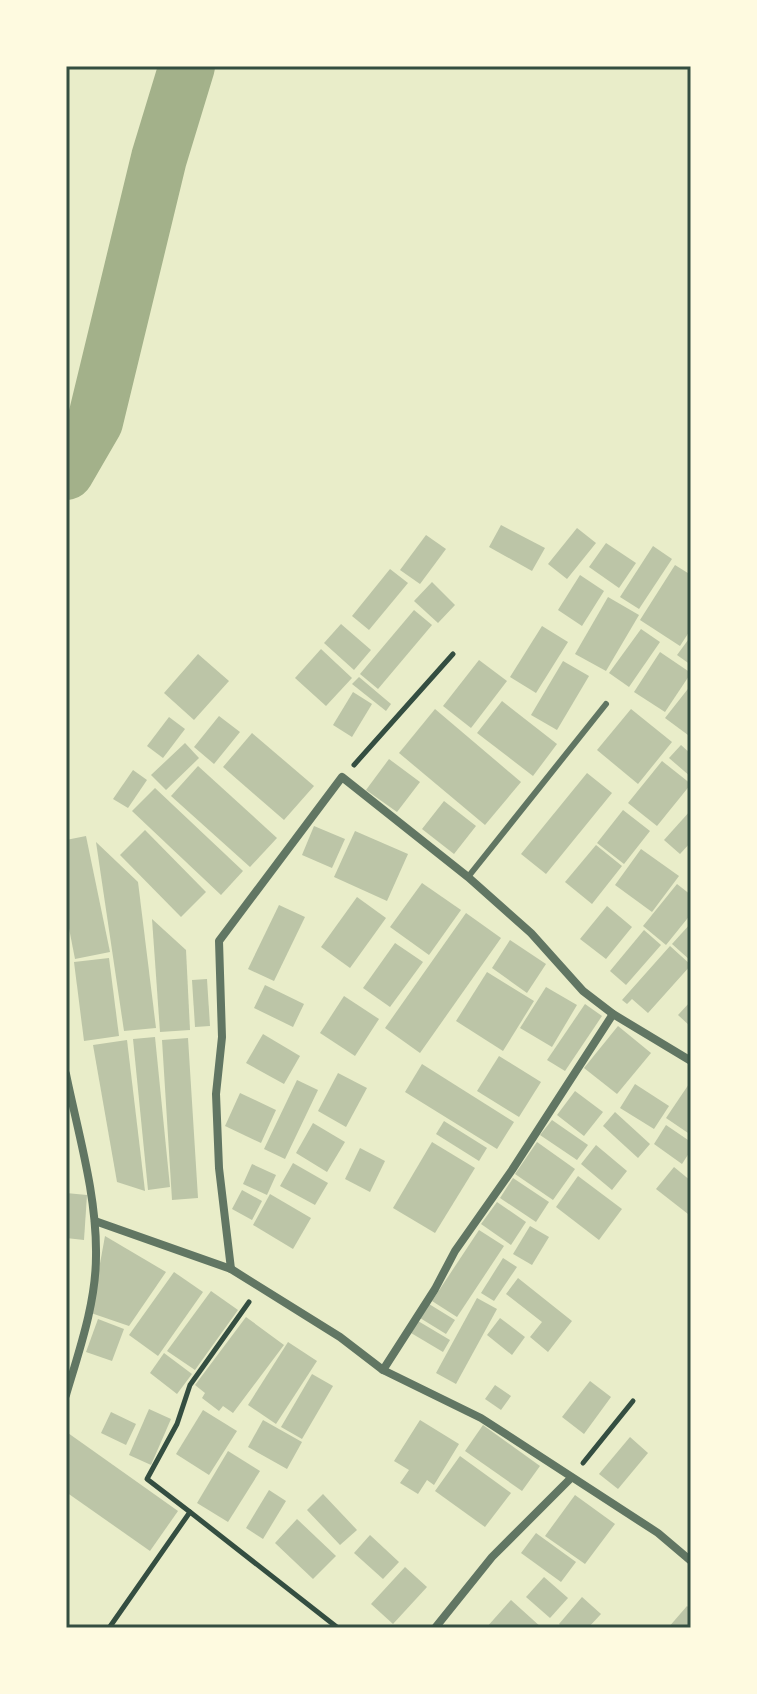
<svg xmlns="http://www.w3.org/2000/svg" width="757" height="1694" viewBox="0 0 757 1694" font-family="'Source Serif 4',serif">
<rect width="100%" height="100%" fill="#e9edc9"/>
<g fill="none" stroke-linecap="round" stroke-linejoin="round">
<polyline stroke="#a3b18a" stroke-width="56" points="66,472 95,422 159,158 187,66"/>
</g>
<g fill="#bcc5a7">
<polygon points="501,525 545,548 532,571 489,547"/>
<polygon points="577,528 596,543 567,579 548,564"/>
<polygon points="426,535 446,549 420,584 400,570"/>
<polygon points="606,543 636,563 619,588 589,567"/>
<polygon points="653,546 672,559 639,609 620,597"/>
<polygon points="675,565 691,575 691,629 680,646 640,620"/>
<polygon points="390,569 408,583 369,630 352,616"/>
<polygon points="580,575 604,591 582,626 558,610"/>
<polygon points="432,582 455,605 438,623 414,601"/>
<polygon points="608,597 639,615 606,671 575,654"/>
<polygon points="414,610 432,625 378,689 360,674"/>
<polygon points="341,624 371,650 354,670 324,643"/>
<polygon points="542,626 568,642 536,693 510,677"/>
<polygon points="641,629 660,642 629,687 609,673"/>
<polygon points="691,636 691,665 677,655"/>
<polygon points="321,649 352,678 326,706 295,678"/>
<polygon points="660,652 691,673 665,712 634,692"/>
<polygon points="198,654 229,681 194,720 164,693"/>
<polygon points="479,660 507,681 471,728 443,706"/>
<polygon points="563,661 589,676 557,730 531,715"/>
<polygon points="359,677 391,704 386,711 352,684"/>
<polygon points="691,685 691,732 688,735 665,718"/>
<polygon points="353,692 372,704 352,737 333,725"/>
<polygon points="502,701 557,744 533,776 477,733"/>
<polygon points="435,709 521,782 485,825 399,753"/>
<polygon points="631,709 672,742 638,784 597,750"/>
<polygon points="219,716 240,732 214,764 194,747"/>
<polygon points="169,717 185,729 163,758 147,746"/>
<polygon points="252,733 314,786 284,820 223,767"/>
<polygon points="185,743 199,758 166,790 151,775"/>
<polygon points="681,745 691,754 691,777 669,758"/>
<polygon points="389,759 420,782 397,812 366,790"/>
<polygon points="662,761 691,784 657,826 628,803"/>
<polygon points="198,766 277,838 250,867 171,796"/>
<polygon points="133,770 147,780 128,808 113,799"/>
<polygon points="587,773 612,793 546,874 521,854"/>
<polygon points="155,788 243,871 221,895 132,811"/>
<polygon points="444,801 476,826 454,854 422,829"/>
<polygon points="623,810 650,831 624,864 597,843"/>
<polygon points="691,810 691,842 680,854 664,840"/>
<polygon points="314,826 345,839 332,868 302,855"/>
<polygon points="145,830 206,892 181,917 120,855"/>
<polygon points="355,831 408,854 387,901 334,877"/>
<polygon points="86,836 110,952 75,959 66,913 66,840"/>
<polygon points="96,842 138,882 156,1028 124,1031"/>
<polygon points="596,845 622,866 592,904 565,882"/>
<polygon points="641,849 679,876 652,912 615,885"/>
<polygon points="422,883 461,910 429,955 390,927"/>
<polygon points="677,884 691,895 691,914 666,945 643,926"/>
<polygon points="357,897 386,918 350,968 321,947"/>
<polygon points="279,905 305,917 274,981 248,969"/>
<polygon points="607,906 632,927 606,959 580,939"/>
<polygon points="466,913 501,938 420,1053 385,1028"/>
<polygon points="152,919 186,950 190,1030 160,1032"/>
<polygon points="691,923 691,961 672,944"/>
<polygon points="644,930 661,945 626,985 610,971"/>
<polygon points="510,940 546,964 527,993 492,968"/>
<polygon points="395,943 423,962 390,1007 363,988"/>
<polygon points="670,946 691,965 648,1013 632,999 627,1004 622,1000"/>
<polygon points="109,958 119,1036 84,1041 74,962"/>
<polygon points="487,972 534,1001 503,1051 456,1021"/>
<polygon points="207,979 210,1026 195,1027 192,980"/>
<polygon points="265,985 304,1004 293,1027 254,1008"/>
<polygon points="546,987 577,1005 552,1047 520,1028"/>
<polygon points="344,996 379,1019 355,1056 320,1033"/>
<polygon points="691,1001 691,1027 678,1015"/>
<polygon points="585,1004 602,1016 565,1071 547,1060"/>
<polygon points="618,1026 651,1053 617,1094 584,1068"/>
<polygon points="263,1034 300,1056 284,1084 246,1063"/>
<polygon points="155,1037 170,1187 148,1190 133,1039"/>
<polygon points="188,1038 198,1198 172,1200 162,1040"/>
<polygon points="127,1040 145,1191 117,1182 93,1045"/>
<polygon points="499,1056 541,1082 519,1117 477,1091"/>
<polygon points="422,1064 514,1122 497,1149 405,1092"/>
<polygon points="338,1073 367,1088 346,1127 318,1111"/>
<polygon points="297,1080 318,1090 285,1159 264,1149"/>
<polygon points="691,1081 691,1135 666,1118"/>
<polygon points="635,1084 669,1106 654,1129 620,1108"/>
<polygon points="575,1091 603,1112 584,1136 557,1115"/>
<polygon points="240,1093 276,1110 261,1143 225,1126"/>
<polygon points="615,1112 650,1144 638,1158 603,1126"/>
<polygon points="552,1120 588,1145 577,1160 540,1135"/>
<polygon points="444,1121 487,1148 479,1161 436,1134"/>
<polygon points="313,1123 345,1142 327,1172 296,1153"/>
<polygon points="666,1125 691,1142 691,1150 682,1164 654,1144"/>
<polygon points="432,1142 475,1168 435,1233 393,1208"/>
<polygon points="537,1142 575,1169 553,1200 515,1174"/>
<polygon points="596,1145 627,1171 612,1190 581,1164"/>
<polygon points="360,1148 385,1161 370,1192 345,1179"/>
<polygon points="293,1163 328,1183 315,1205 280,1186"/>
<polygon points="252,1164 276,1175 267,1195 243,1184"/>
<polygon points="674,1167 691,1181 691,1211 688,1214 656,1189"/>
<polygon points="578,1176 622,1209 599,1240 556,1207"/>
<polygon points="513,1178 549,1202 536,1222 500,1198"/>
<polygon points="242,1190 262,1201 252,1220 232,1209"/>
<polygon points="66,1193 87,1195 84,1240 66,1238"/>
<polygon points="270,1194 311,1218 293,1249 253,1225"/>
<polygon points="497,1202 526,1222 511,1245 481,1224"/>
<polygon points="530,1226 549,1237 532,1265 513,1254"/>
<polygon points="479,1230 504,1246 457,1317 432,1301"/>
<polygon points="105,1236 166,1272 129,1326 91,1313"/>
<polygon points="503,1258 517,1267 494,1301 481,1293"/>
<polygon points="174,1272 203,1292 158,1356 129,1335"/>
<polygon points="518,1278 572,1321 548,1352 530,1337 542,1322 506,1294"/>
<polygon points="211,1291 238,1310 195,1370 167,1351"/>
<polygon points="477,1298 497,1309 456,1384 436,1373"/>
<polygon points="429,1304 455,1320 446,1334 420,1318"/>
<polygon points="246,1317 284,1345 233,1413 223,1406 219,1411 202,1398 205,1393 195,1385"/>
<polygon points="500,1318 525,1337 512,1355 487,1335"/>
<polygon points="98,1319 124,1329 112,1361 86,1352"/>
<polygon points="418,1321 450,1340 443,1352 411,1333"/>
<polygon points="288,1342 317,1361 276,1424 248,1405"/>
<polygon points="164,1353 192,1374 177,1394 150,1373"/>
<polygon points="312,1374 333,1386 302,1439 281,1427"/>
<polygon points="590,1381 611,1397 584,1434 562,1417"/>
<polygon points="495,1385 511,1396 501,1410 485,1399"/>
<polygon points="149,1409 171,1419 151,1465 129,1455"/>
<polygon points="203,1410 237,1431 209,1475 176,1454"/>
<polygon points="111,1412 136,1424 126,1445 101,1433"/>
<polygon points="263,1420 302,1442 287,1469 248,1447"/>
<polygon points="420,1420 459,1444 434,1485 427,1480 418,1494 400,1483 409,1470 394,1461"/>
<polygon points="483,1425 540,1466 522,1491 465,1451"/>
<polygon points="68,1433 178,1511 150,1551 66,1492 66,1436"/>
<polygon points="630,1437 648,1453 618,1489 599,1474"/>
<polygon points="228,1451 260,1471 228,1522 197,1503"/>
<polygon points="460,1456 511,1493 485,1527 435,1491"/>
<polygon points="269,1490 286,1501 263,1539 246,1528"/>
<polygon points="323,1494 357,1530 340,1545 307,1510"/>
<polygon points="575,1495 615,1524 585,1564 545,1536"/>
<polygon points="297,1519 336,1556 313,1579 275,1543"/>
<polygon points="536,1533 576,1562 561,1582 521,1553"/>
<polygon points="370,1535 399,1562 383,1579 354,1553"/>
<polygon points="405,1567 427,1587 393,1624 371,1604"/>
<polygon points="544,1577 568,1598 550,1618 526,1597"/>
<polygon points="582,1597 601,1614 588,1628 563,1628 559,1624"/>
<polygon points="511,1600 542,1628 486,1628"/>
<polygon points="687,1606 691,1610 691,1628 668,1628"/>
</g>
<g fill="none" stroke-linecap="round" stroke-linejoin="round">
<g stroke="#344e41" stroke-width="5">
<polyline points="354,765 453,654"/>
<polyline points="583,1463 633,1401"/>
<polyline points="190,1512 147,1479 177,1424 190,1385 249,1302"/>
<polyline points="109,1628 190,1512 338,1628"/>
</g>
<polyline stroke="#617663" stroke-width="6" points="468,877 606,704"/>
<g stroke="#617663" stroke-width="8">
<path d="M 66,1074 C 78,1133 97,1195 96,1256 C 96,1303 79,1351 66,1395"/>
<polyline points="95,1221 231,1269 340,1337 383,1370 481,1418 658,1533 691,1561"/>
<polyline points="231,1269 219,1168 216,1094 222,1037 219,941 342,777 468,877 531,933 583,991 613,1014 691,1061"/>
<polyline points="383,1370 435,1289 455,1251 512,1170 613,1014"/>
<polyline points="435,1628 492,1557 571,1478"/>
</g>
</g>
<rect width="757" height="1694" fill="none" stroke="#fefae0" stroke-width="136"/>
<rect x="68" y="68" width="621" height="1558" fill="none" stroke="#344e41" stroke-width="3"/>
</svg>
